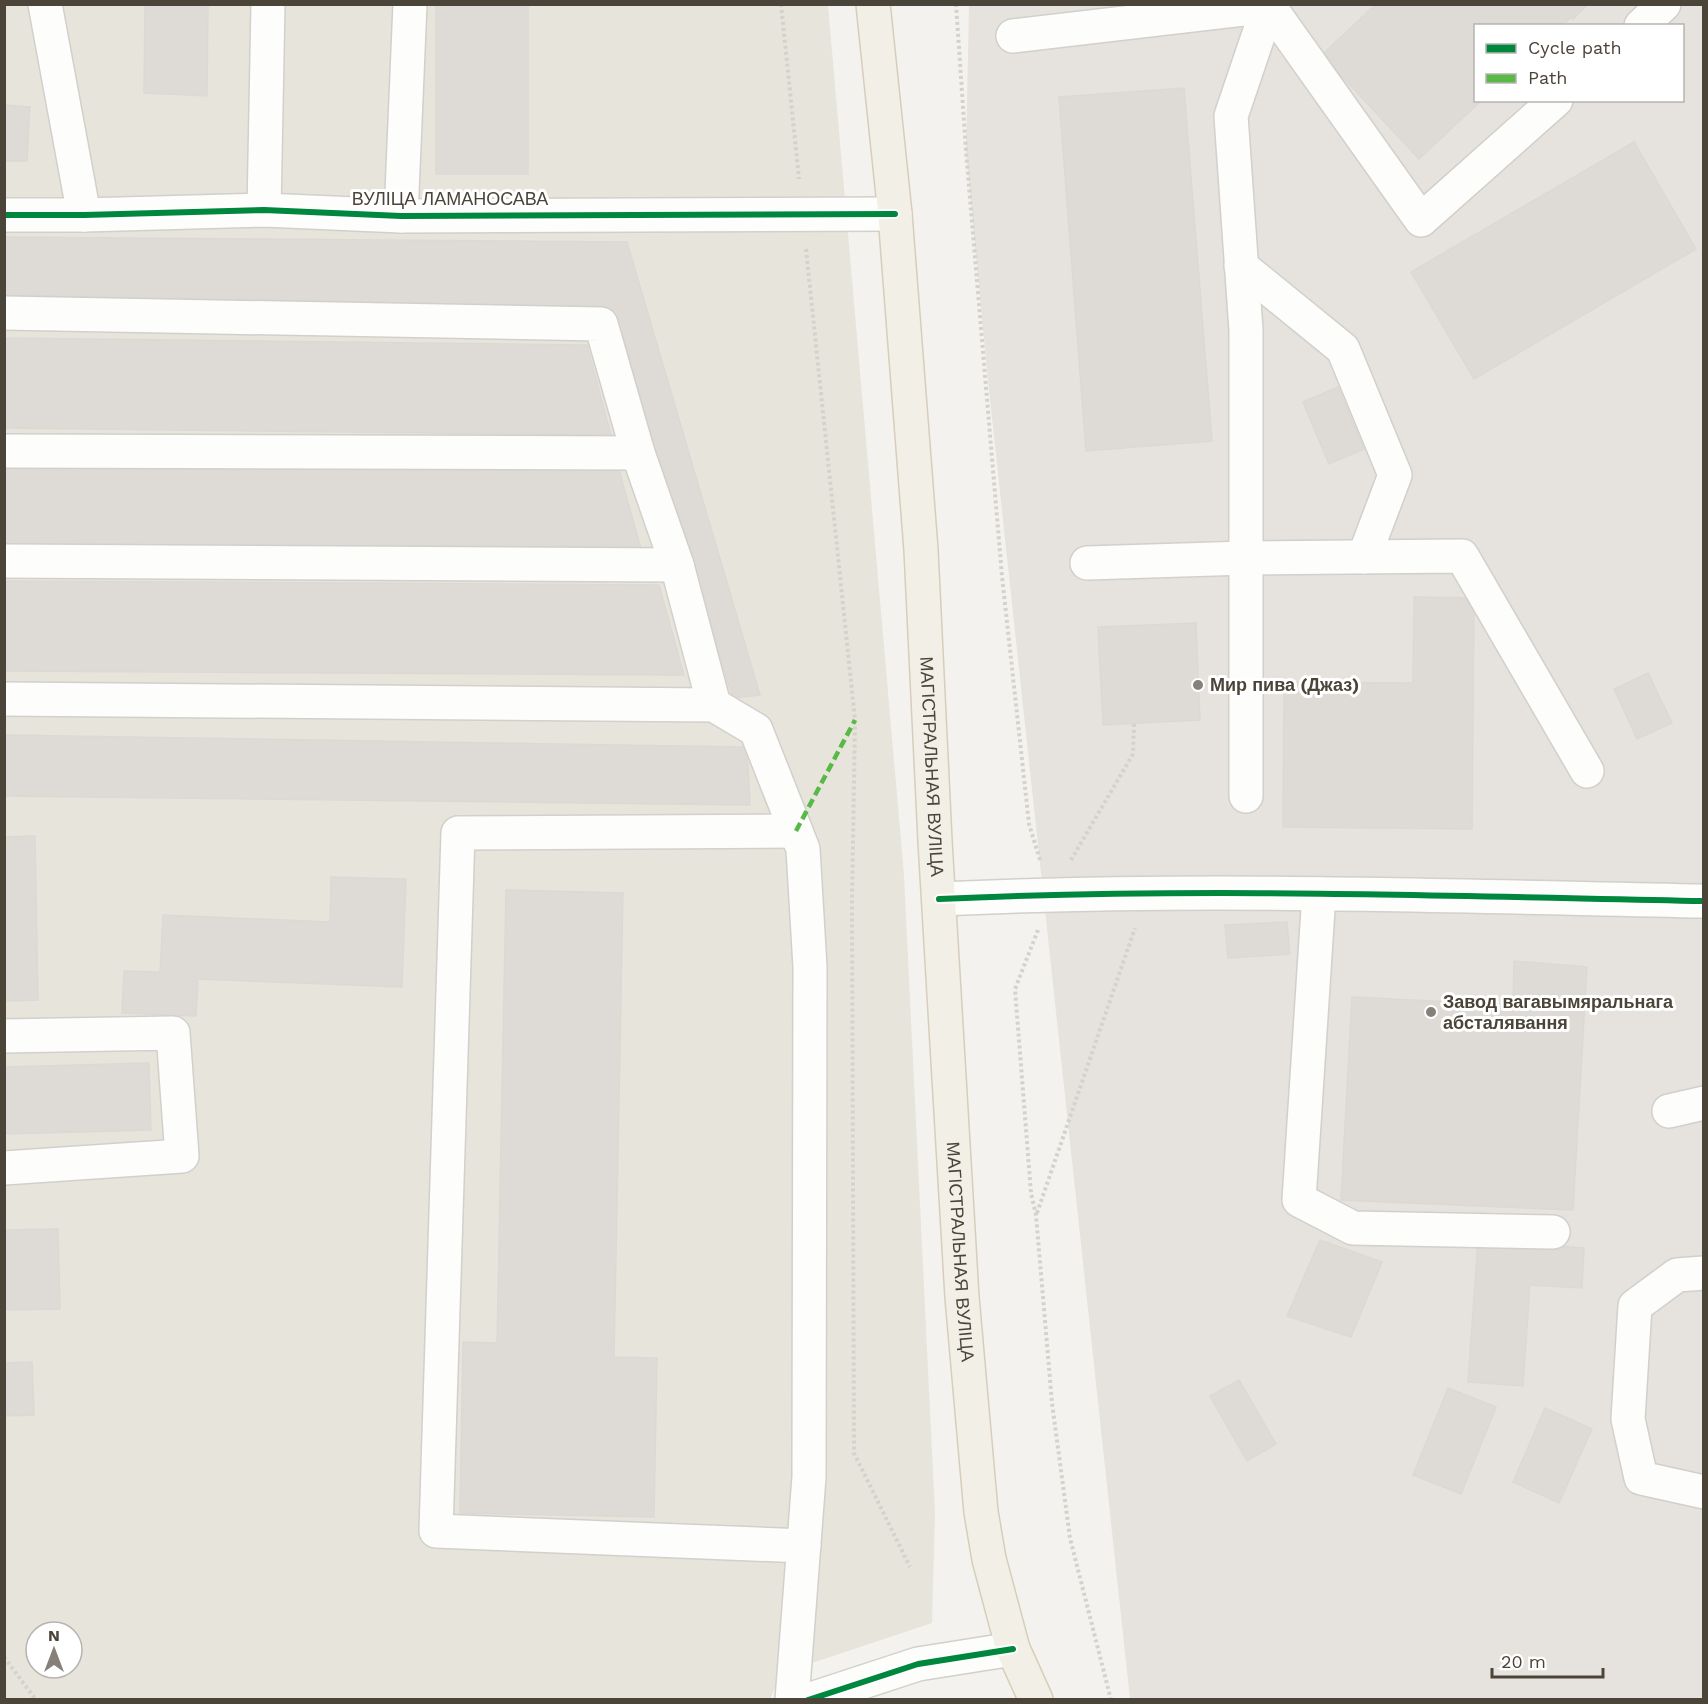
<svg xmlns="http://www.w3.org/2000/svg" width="1708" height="1704" font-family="'Work Sans',sans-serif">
	<rect width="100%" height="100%" fill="#f4f2ee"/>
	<path fill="#e7e4dc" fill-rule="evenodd" d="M5 5H828L904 875 935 1513 932 1623 782 1673 770 1699 5 1700ZM36 1632H72V1668H36Z"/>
	<path fill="#e6e2de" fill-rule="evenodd" d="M969 5H1703V1699H1130L989 390 966 151ZM1476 26H1682V100H1476Z"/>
	<g fill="#dedbd6" stroke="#dcd9d4" stroke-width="1.5">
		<path d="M145 4H208L207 96 144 93Z"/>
		<rect x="436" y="4" width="92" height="170"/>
		<path d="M1376 4H1588L1573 19 1571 17 1562 26H1476V100H1482L1419 159 1322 55Z"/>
		<path d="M1184 88 1212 441 1086 451 1059 97Z"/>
		<path d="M4 105 30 107 27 161H4Z"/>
		<path d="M1634 142 1696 249 1474 379 1411 272Z"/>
		<path d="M4 237 627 242 760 695 733 698 608 308 4 295Z"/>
		<path d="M4 338 587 345 611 435 4 428Z"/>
		<path d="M1338 387 1364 449 1329 464 1303 402Z"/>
		<path d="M4 461 618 466 643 556 4 549Z"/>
		<path d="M4 581 659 585 684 675 4 671Z"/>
		<path d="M1414 597 1474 598 1472 829 1283 827 1284 682 1413 683Z"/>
		<path d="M1196 623 1200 720 1103 725 1098 627Z"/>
		<path d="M1648 673 1672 723 1637 739 1614 689Z"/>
		<path d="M4 735 747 747 750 805 4 796Z"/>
		<path d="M35 836 38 1000 4 1001V837Z"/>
		<path d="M331 877 406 879 402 987 198 979 196 1016 122 1013 124 971 160 972 163 915 330 922Z"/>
		<path d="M506 890 623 893 614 1357 657 1358 654 1517 460 1513 463 1342 497 1343Z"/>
		<path d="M1287 922 1290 954 1228 958 1225 925Z"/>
		<path d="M1514 961 1587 967 1573 1210 1341 1200 1352 997 1513 1005Z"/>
		<path d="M149 1063 151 1130 4 1134V1067Z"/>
		<path d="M58 1229 60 1309 4 1310V1230Z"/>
		<path d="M1320 1240 1382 1262 1351 1337 1287 1316Z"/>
		<path d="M1478 1240 1584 1248 1582 1288 1530 1285 1523 1386 1468 1382Z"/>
		<path d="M32 1362 34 1415 4 1416V1363Z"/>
		<path d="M1239 1380 1276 1444 1247 1461 1210 1396Z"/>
		<path d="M1448 1388 1496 1407 1461 1494 1413 1475Z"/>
		<path d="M1545 1408 1592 1429 1559 1503 1513 1482Z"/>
	</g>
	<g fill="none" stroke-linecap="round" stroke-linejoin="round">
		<g stroke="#d2d0cb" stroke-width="36">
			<g id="minor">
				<path d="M45 4 84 215"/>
				<path d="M1641 26 1664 4"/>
				<path d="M1013 36 1269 6 1421 220 1556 100"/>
				<path d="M264 210 268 4"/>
				<path d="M4 215H84L264 210 401 216 895 214"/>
				<path d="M401 216 410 4"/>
				<path d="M1241 266 1343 349 1395 475 1364 557"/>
				<path d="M4 313 601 324 638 453 677 565 714 705"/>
				<path d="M4 451 638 453"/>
				<path d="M4 561 677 565"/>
				<path d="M1087 563 1246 558 1462 556 1587 771"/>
				<path d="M4 699 714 705 756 730 803 849 810 967 809 1477 792 1700"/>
				<path d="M1246 796V330L1231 116 1269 4"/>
				<path d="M796 831 458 833 436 1531 804 1546"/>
				<path d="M1319 894 1299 1200 1353 1228 1553 1232"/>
				<path d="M939 899C1194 887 1449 896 1704 901"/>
				<path d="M4 1036 173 1033 182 1156 4 1168"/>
				<path d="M1669 1111 1704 1103"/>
				<path d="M1704 1273 1677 1275 1635 1306 1628 1419 1641 1478 1704 1492"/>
				<path d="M808 1700 918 1664 1013 1649"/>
			</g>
		</g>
		<g stroke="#d6cebb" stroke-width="36">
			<g id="major">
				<path id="s1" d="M873 4 895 214 921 550 935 841 962 1297 981 1512 989 1559 1013 1649 1036 1700"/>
			</g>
		</g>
		<g stroke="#d3d2cc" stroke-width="4" stroke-dasharray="3 3" stroke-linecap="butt">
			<path d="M781 4 799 179"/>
			<path d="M956 4 966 151 1002 576 1029 824 1040 860"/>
			<path d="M806 249 855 720 852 902 854 1453 910 1567"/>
			<path d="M1071 860 1133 754 1134 723"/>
			<path d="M1038 930 1015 989 1031 1193 1036 1215 1052 1403 1070 1538 1111 1700"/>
			<path d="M1037 1213 1135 928"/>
			<path d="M4 1657 36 1700"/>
		</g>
		<use href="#minor" stroke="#fdfdfc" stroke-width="33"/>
		<use href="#major" stroke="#f2efe6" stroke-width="33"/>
		<path stroke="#58b947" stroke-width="4.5" stroke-dasharray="9 4.5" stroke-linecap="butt" d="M796 831 855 720"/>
		<g stroke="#fff" stroke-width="10">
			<g id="cycleway">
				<path d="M4 215H84L264 210 401 216 895 214"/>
				<path d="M939 899C1194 887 1449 896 1704 901"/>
				<path d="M808 1700 918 1664 1013 1649"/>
			</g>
		</g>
		<use href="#cycleway" stroke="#00873e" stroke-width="6"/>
	</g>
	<g fill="#868178" stroke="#fff" stroke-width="2">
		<circle cx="1198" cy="685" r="6"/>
		<circle cx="1431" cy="1012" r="6"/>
	</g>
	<g text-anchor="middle" stroke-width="6" stroke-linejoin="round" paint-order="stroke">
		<g font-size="18" fill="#4b4439" stroke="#fff">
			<text x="450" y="205">ВУЛІЦА ЛАМАНОСАВА</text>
			<text dy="6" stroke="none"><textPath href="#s1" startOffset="765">МАГІСТРАЛЬНАЯ ВУЛІЦА</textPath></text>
			<text dy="6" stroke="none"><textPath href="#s1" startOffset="1251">МАГІСТРАЛЬНАЯ ВУЛІЦА</textPath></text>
		</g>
		<g font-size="18" font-weight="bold" fill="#4b4439" stroke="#fff" text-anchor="start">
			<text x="1210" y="691">Мир пива (Джаз)</text>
			<text x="1443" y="1008">Завод вагавымяральнага<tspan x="1443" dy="21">абсталявання</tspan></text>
		</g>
	</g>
	<rect width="1708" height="1704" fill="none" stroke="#4b4439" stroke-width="12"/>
	<rect x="1474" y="24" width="210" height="78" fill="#ffffff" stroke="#b7b4b0" stroke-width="1.5"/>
	<rect x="1486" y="44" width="30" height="9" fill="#00873e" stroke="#b7b4b0" stroke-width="1.5"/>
	<text x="1528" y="54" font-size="18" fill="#4b4439">Cycle path</text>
	<rect x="1486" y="74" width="30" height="9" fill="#58b947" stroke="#b7b4b0" stroke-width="1.5"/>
	<text x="1528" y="84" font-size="18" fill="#4b4439">Path</text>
	<g transform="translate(54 1650)"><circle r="28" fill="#ffffff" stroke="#b7b4b0" stroke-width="1.5"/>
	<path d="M0-4.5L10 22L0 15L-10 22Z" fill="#868178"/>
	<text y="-9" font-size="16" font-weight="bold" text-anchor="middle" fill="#4b4439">N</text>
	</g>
	<path d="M1492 1668v9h111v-9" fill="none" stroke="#4b4439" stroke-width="3"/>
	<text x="1501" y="1668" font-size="18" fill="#4b4439" stroke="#ffffff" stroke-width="4.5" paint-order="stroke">20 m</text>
</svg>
